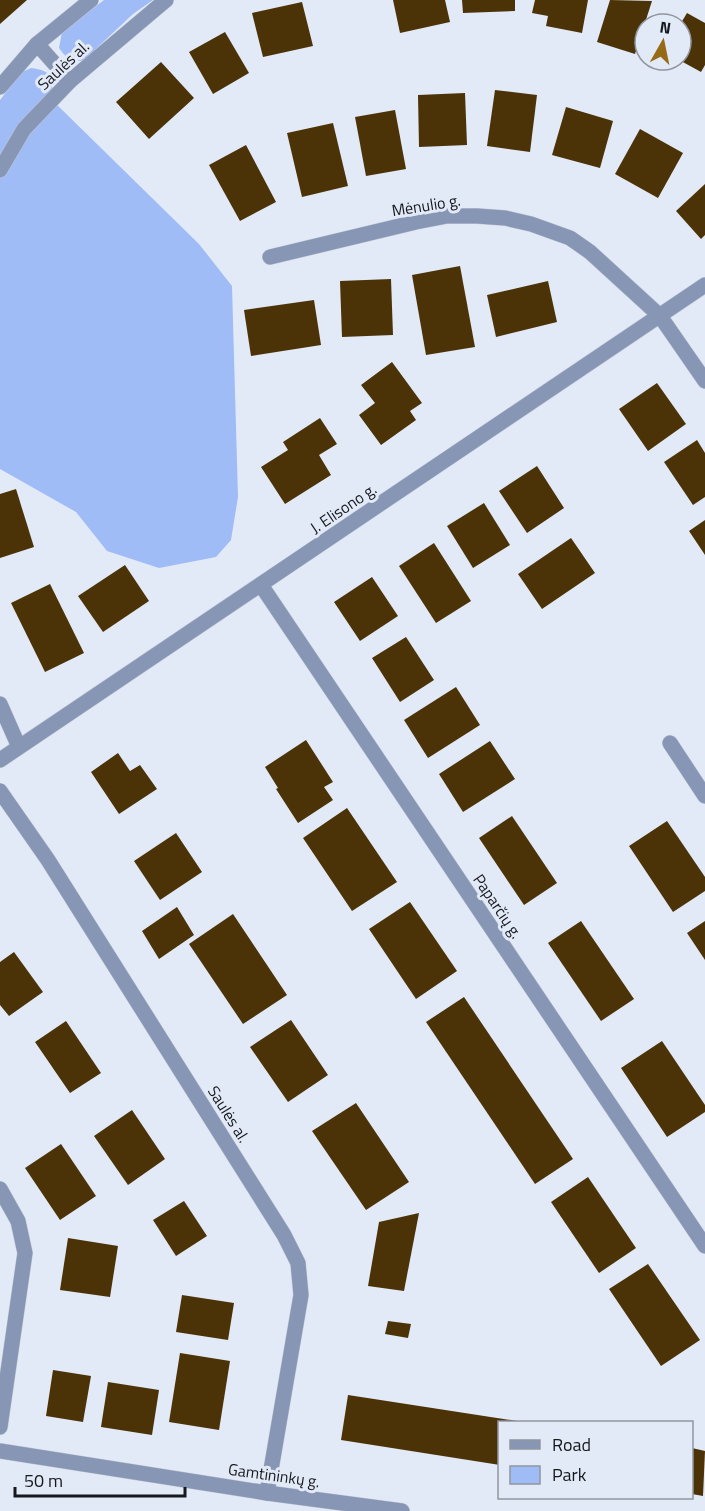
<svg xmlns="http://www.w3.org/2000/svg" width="705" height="1511" font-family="'Titillium Web',sans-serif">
	<rect width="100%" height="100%" fill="#e3eaf7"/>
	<g fill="#a0bcf7">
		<path d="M104 0H153L133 14 84 60C72 63 66 58 59 48L62 32Z"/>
		<path d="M31 68C52 70 56 80 49 98L0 160V100L22 72Z"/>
		<path d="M52 100 199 244 232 286 238 497 231 540 216 557 159 568 107 551 76 512 0 469V170Z"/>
	</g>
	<g fill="#4b3307">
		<path d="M0 0H27L0 24Z"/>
		<path d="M393 0H445L450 22 400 33Z"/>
		<path d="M462 0H515V11L463 13Z"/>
		<path d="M535 0H588L582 33 546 26 548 16 532 13Z"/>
		<path d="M610 0 652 1 635 54 597 42Z"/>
		<path d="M302 2 313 46 263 57 252 13Z"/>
		<path d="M687 13 705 23V65L701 72 681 61V23Z"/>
		<path d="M225 32 249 73 213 94 189 52Z"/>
		<path d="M161 62 194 98 149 139 116 102Z"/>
		<path d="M495 90 537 95 530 152 487 146Z"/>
		<path d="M465 93 467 145 419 147 418 95Z"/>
		<path d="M566 107 613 121 600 168 552 155Z"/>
		<path d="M395 110 406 169 366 176 355 117Z"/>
		<path d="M333 123 348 186 302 197 287 133Z"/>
		<path d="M640 129 683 153 658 198 615 174Z"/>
		<path d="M246 145 276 202 240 221 209 165Z"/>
		<path d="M705 184V235L701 239 676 211Z"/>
		<path d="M460 266 475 347 426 355 412 275Z"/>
		<path d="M391 279 393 335 342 337 340 281Z"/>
		<path d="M548 281 557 322 496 337 487 295Z"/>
		<path d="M314 300 321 345 251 356 244 310Z"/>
		<path d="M392 362 422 403 410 411 416 420 381 445 359 415 375 403 361 385Z"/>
		<path d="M657 383 686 424 648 451 619 409Z"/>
		<path d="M320 418 337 444 319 455 331 475 285 504 261 467 288 450 283 442Z"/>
		<path d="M697 440 705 453V497L693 505 664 462Z"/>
		<path d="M537 466 564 508 527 533 499 491Z"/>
		<path d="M16 489 34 547 0 558V494Z"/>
		<path d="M484 503 510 545 473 568 447 526Z"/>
		<path d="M705 520V555L689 531Z"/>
		<path d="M571 538 595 573 542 609 518 574Z"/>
		<path d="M434 543 471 601 436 623 399 566Z"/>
		<path d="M125 565 149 601 103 632 78 596Z"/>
		<path d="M372 577 398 616 360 641 334 602Z"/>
		<path d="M50 584 84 653 45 672 11 603Z"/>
		<path d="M406 637 434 680 400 702 372 658Z"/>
		<path d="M456 687 480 725 428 758 404 720Z"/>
		<path d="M306 740 333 782 324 787 333 800 298 823 276 789 278 788 265 767Z"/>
		<path d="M490 741 515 779 463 812 439 774Z"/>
		<path d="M118 753 130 771 140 765 157 789 119 814 91 772Z"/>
		<path d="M347 808 397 882 352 911 303 838Z"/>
		<path d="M512 816 557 883 524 905 479 838Z"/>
		<path d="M667 821 705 877V891L673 912 629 846Z"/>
		<path d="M176 833 202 872 160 900 134 861Z"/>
		<path d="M410 902 457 971 416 999 369 929Z"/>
		<path d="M177 907 194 935 159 959 142 931Z"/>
		<path d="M233 914 287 995 243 1024 189 944Z"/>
		<path d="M581 921 634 999 601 1021 548 943Z"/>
		<path d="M705 921V960L687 933Z"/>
		<path d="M14 952 43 992 9 1016 0 1005V962Z"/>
		<path d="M464 997 573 1159 535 1184 426 1022Z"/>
		<path d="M291 1020 328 1075 288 1102 250 1047Z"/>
		<path d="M66 1021 101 1073 70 1093 35 1042Z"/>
		<path d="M662 1041 705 1105V1112L667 1137 621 1068Z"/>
		<path d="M356 1103 409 1182 366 1210 312 1131Z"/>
		<path d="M132 1110 165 1159 128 1185 94 1136Z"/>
		<path d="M61 1144 96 1196 60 1220 25 1168Z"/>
		<path d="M588 1177 636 1248 599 1273 551 1202Z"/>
		<path d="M184 1201 207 1236 176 1256 153 1220Z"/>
		<path d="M419 1213 404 1291 368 1286 379 1222Z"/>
		<path d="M68 1238 118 1246 110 1297 60 1290Z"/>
		<path d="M648 1264 700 1340 661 1366 609 1289Z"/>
		<path d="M182 1295 234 1303 228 1340 176 1332Z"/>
		<path d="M388 1321 411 1324 408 1338 385 1334Z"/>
		<path d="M180 1353 230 1361 219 1430 169 1422Z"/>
		<path d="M53 1370 91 1376 83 1422 46 1416Z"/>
		<path d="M108 1382 159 1390 152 1435 101 1427Z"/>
		<path d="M348 1395 517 1421V1422H500V1465L341 1440Z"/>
		<path d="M692 1448 705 1451 703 1496 692 1494Z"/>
	</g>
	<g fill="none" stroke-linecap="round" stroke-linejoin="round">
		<g stroke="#c2c8d4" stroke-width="16">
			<g id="minor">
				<path d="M37 44 70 81"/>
				<path d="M0 87 37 44 91 0"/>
				<path d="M0 170 24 129 70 81 166 0"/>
				<path d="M270 257 416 222 447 216H477L505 218 531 224 570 238 590 252 660 316 705 381"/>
				<path d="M261 585 705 1246"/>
				<path d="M0 704 19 747"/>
				<path d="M670 743 705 796"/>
				<path d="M0 760 705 285"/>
				<path d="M0 791 48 860 284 1235 298 1263 301 1295 267 1493"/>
				<path d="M0 1189 18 1221 25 1253 0 1427"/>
				<path d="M0 1451 267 1493 402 1511"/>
			</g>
		</g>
		<use href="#minor" stroke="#8796b5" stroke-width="15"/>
	</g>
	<g text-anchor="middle" stroke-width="6" stroke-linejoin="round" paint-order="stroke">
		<g font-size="16" fill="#15181c" stroke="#e3eaf7">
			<text transform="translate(63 65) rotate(-43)" y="6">Saulės al.</text>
			<text transform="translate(426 205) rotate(-9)" y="6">Mėnulio g.</text>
			<text transform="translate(343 508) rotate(-34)" y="6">J. Elisono g.</text>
			<text transform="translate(498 906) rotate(56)" y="6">Paparčių g.</text>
			<text transform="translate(229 1114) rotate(58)" y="6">Saulės al.</text>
			<text transform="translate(274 1475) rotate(8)" y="6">Gamtininkų g.</text>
		</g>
	</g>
	<rect x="498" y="1421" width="195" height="78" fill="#e3eaf7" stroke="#91969f" stroke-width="1.5"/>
	<rect x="510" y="1440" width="30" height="9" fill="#8796b5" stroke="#91969f" stroke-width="1.5"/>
	<text x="552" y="1451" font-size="18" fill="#15181c">Road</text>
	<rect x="510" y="1466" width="30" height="18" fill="#a0bcf7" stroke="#91969f" stroke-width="1.5"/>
	<text x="552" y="1481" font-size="18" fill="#15181c">Park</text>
	<g transform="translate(663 42) rotate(9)"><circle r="28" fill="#e3eaf7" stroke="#91969f" stroke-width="1.5"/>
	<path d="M0-4.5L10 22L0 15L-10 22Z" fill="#976a18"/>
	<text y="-9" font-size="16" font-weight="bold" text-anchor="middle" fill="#15181c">N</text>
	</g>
	<path d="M15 1487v9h170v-9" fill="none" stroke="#15181c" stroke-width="3"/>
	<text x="24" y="1487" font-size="18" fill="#15181c" stroke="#e3eaf7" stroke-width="4.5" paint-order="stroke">50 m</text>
</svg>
